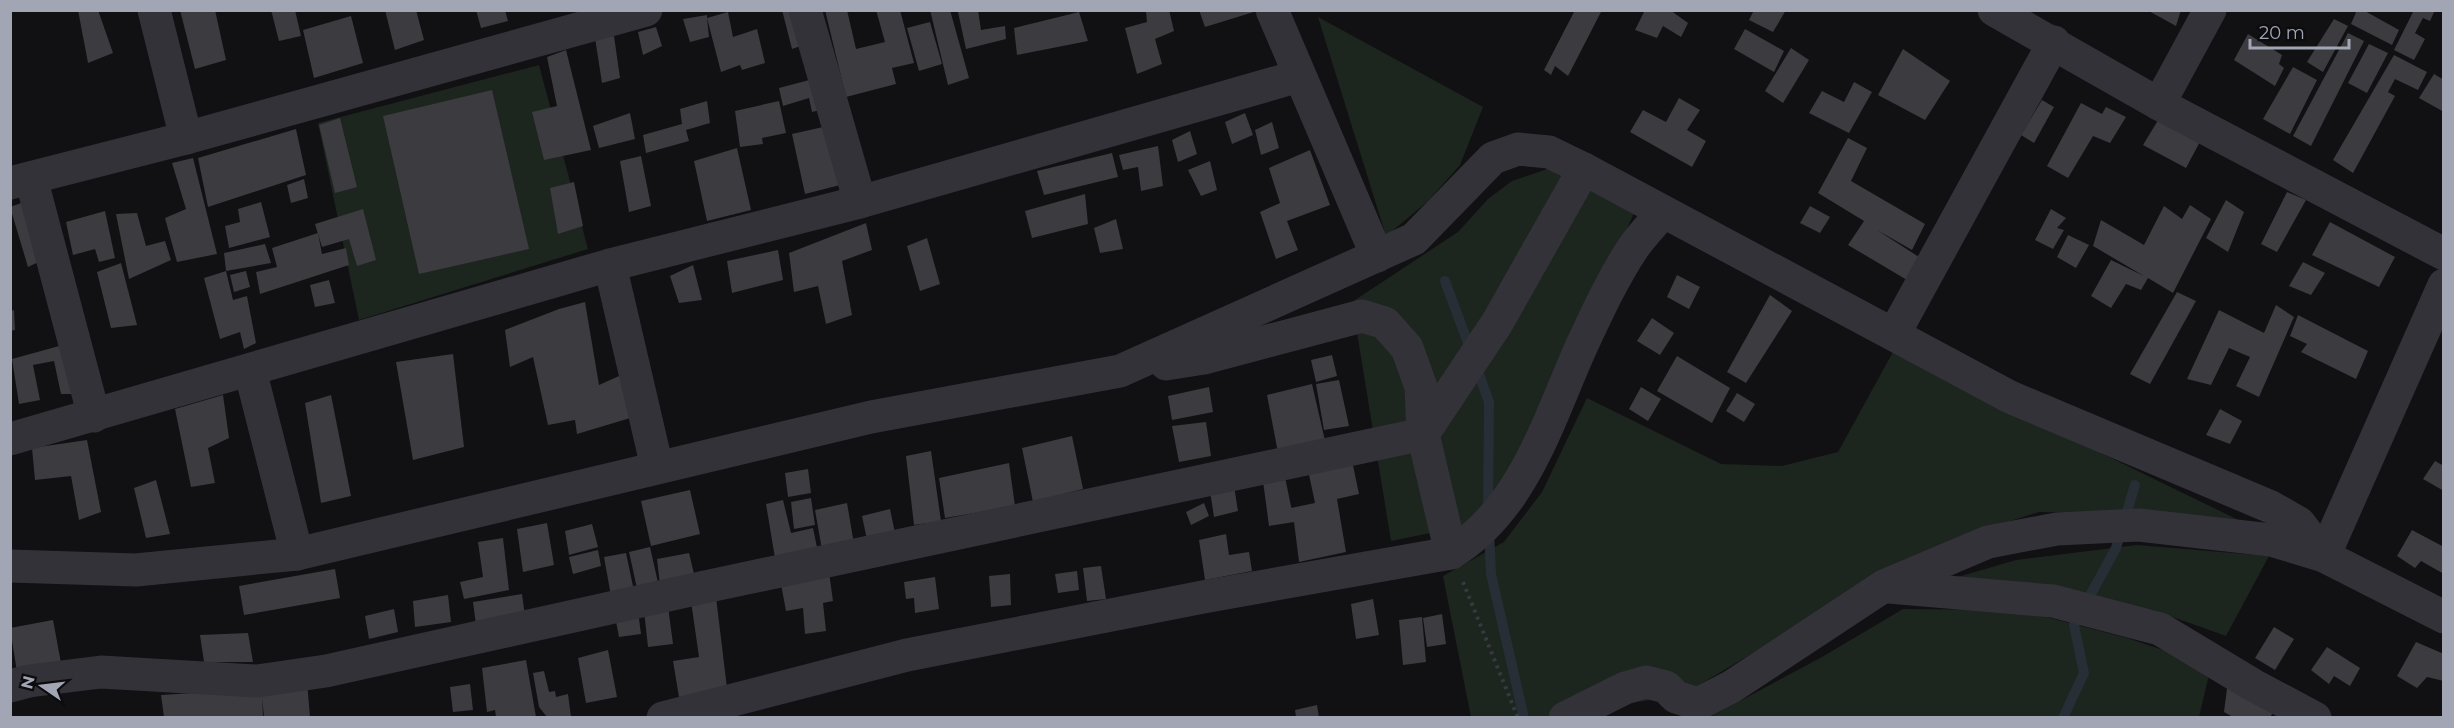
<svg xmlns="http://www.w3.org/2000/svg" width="2454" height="728" font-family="Montserrat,sans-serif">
	<rect width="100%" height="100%" fill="#111113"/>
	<g fill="#1d251f">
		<path d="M1318 17 1483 107 1460 165 1427 202 1386 236Z"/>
		<path d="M539 65 588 249 359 320 318 123Z"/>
		<path d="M1547 169 1634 213 1534 443 1470 525 1391 541 1352 302 1458 232 1488 199 1512 181Z"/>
		<path d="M1893 352 2259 530 2109 513 2039 512 1960 537 1841 601 1682 695 1541 717H1471L1443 576 1504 542 1542 492 1587 398 1721 464 1782 466 1838 452Z"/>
		<path d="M2137 545 2269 556 2226 636 2153 610 1951 579 2016 560Z"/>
		<path d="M1903 609 2019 610 2127 638 2211 666 2199 717 1708 718 1822 657Z"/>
	</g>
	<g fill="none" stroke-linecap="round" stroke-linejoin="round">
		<g stroke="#272e36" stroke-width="10">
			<path d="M1445 281 1471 351"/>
			<path d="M1476 366 1489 402 1488 513"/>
			<path d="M1489 531 1491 574 1524 718"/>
			<path d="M2063 718 2084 673 2074 625 2116 548 2135 485"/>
		</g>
	</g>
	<g fill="#3b3b40">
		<path d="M78 10H98L113 53 88 63Z"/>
		<path d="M180 10H215L226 60 195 69Z"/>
		<path d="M271 10H295L301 36 279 41Z"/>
		<path d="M385 10H416L424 40 395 50Z"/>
		<path d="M476 10H505L508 21 481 28Z"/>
		<path d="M782 10H799L809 43 792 49Z"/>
		<path d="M825 10H847L856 49 885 42 876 10H900L914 63 892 68 896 84 846 97Z"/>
		<path d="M930 10H950L969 78 948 85Z"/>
		<path d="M978 10 981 30 1005 26 1006 39 966 49 958 12Z"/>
		<path d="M1169 10 1174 31 1155 39 1162 64 1137 74 1125 28 1147 22 1146 12Z"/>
		<path d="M1199 10H1257V11L1205 27Z"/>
		<path d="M1575 10H1602L1568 76 1555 66 1551 75 1544 70Z"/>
		<path d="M1645 10H1670L1688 23 1681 37 1663 26 1657 38 1635 30Z"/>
		<path d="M1754 10H1786L1773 32 1749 20Z"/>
		<path d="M2147 10H2181L2176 26Z"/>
		<path d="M2357 10H2363L2399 30 2392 45 2351 24Z"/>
		<path d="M2414 10H2435L2430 21 2423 18 2415 33 2425 39 2414 60 2394 50Z"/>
		<path d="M728 12 733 37 757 29 765 63 742 70 740 65 721 72 707 18 709 37 690 42 683 19 707 15V18Z"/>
		<path d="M1079 12 1088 41 1017 55 1014 28Z"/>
		<path d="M351 16 363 63 314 78 303 30Z"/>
		<path d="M2334 19 2348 26 2323 72 2307 62Z"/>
		<path d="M930 22 942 64 919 71 907 28Z"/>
		<path d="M656 27 662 46 643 55 638 32Z"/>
		<path d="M1745 29 1784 51 1774 72 1734 49Z"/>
		<path d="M2348 33 2364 41 2311 146 2293 136Z"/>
		<path d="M2248 34 2282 55 2279 64 2284 68 2275 86 2234 60Z"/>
		<path d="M614 36 620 78 602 83 595 38Z"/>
		<path d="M2369 44 2388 53 2367 93 2348 83Z"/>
		<path d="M1791 48 1809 60 1783 103 1765 91Z"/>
		<path d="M1903 49 1950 81 1925 120 1878 95Z"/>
		<path d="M566 50 591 150 544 160 532 112 557 106 547 57Z"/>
		<path d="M2394 55 2427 72 2418 90 2395 79 2388 92 2395 96 2353 173 2333 160Z"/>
		<path d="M2293 67 2317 80 2290 134 2263 119Z"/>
		<path d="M2434 74 2444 80V112L2419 98Z"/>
		<path d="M817 78 825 109 812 112 809 98 783 106 779 88Z"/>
		<path d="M1854 82 1872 92 1849 133 1809 113 1822 91 1844 102Z"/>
		<path d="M492 90 529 249 419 274 383 116Z"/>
		<path d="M1679 98 1700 110 1687 130 1706 141 1692 167 1630 132 1643 110 1666 122Z"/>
		<path d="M2042 100 2054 107 2034 143 2021 135Z"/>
		<path d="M707 101 710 123 686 130 689 141 646 153 643 135 682 124 680 109Z"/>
		<path d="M779 101 786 133 762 138 763 144 740 147 735 111Z"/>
		<path d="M2081 103 2102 114 2106 107 2126 117 2110 143 2093 136 2068 178 2047 166Z"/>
		<path d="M630 113 635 139 599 148 593 126Z"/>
		<path d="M1245 113 1253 135 1232 144 1225 122Z"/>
		<path d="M2160 117 2202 138 2186 168 2143 145Z"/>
		<path d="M340 118 357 187 335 193 319 125Z"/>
		<path d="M1272 122 1279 148 1261 155 1255 130Z"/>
		<path d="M832 125 844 184 805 194 792 134Z"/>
		<path d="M296 129 306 175 208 207 198 158Z"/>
		<path d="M1190 131 1197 154 1178 162 1172 140Z"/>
		<path d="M1848 138 1867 148 1851 181 1925 224 1912 250 1877 230 1919 257 1907 280 1848 245 1864 221 1818 193Z"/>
		<path d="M1158 146 1163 186 1141 191 1138 167 1123 170 1119 155Z"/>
		<path d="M737 148 751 210 707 221 694 161Z"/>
		<path d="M1310 150 1330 205 1287 221 1298 250 1276 259 1260 212 1280 203 1269 168Z"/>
		<path d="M1112 153 1118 177 1044 195 1037 171Z"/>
		<path d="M641 156 651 206 629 212 620 161Z"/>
		<path d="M193 158 217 254 177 262 165 218 186 209 172 163Z"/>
		<path d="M1210 161 1217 190 1201 196 1188 170Z"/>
		<path d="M304 179 308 198 291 203 287 185Z"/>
		<path d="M574 182 583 226 558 234 550 188Z"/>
		<path d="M2287 192 2306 200 2277 252 2261 244Z"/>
		<path d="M1085 194 1088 224 1032 238 1025 211Z"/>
		<path d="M30 200 49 257 28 267 10 207Z"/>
		<path d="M2226 200 2244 212 2228 252 2206 238Z"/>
		<path d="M261 202 270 237 229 248 225 226 240 222 238 209Z"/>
		<path d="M2190 205 2211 219 2173 293 2148 278 2141 290 2126 284 2111 308 2091 296 2111 260 2144 276 2093 246 2101 220 2144 245 2164 206 2182 219Z"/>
		<path d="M1810 206 1830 217 1820 233 1800 223Z"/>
		<path d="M363 209 376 260 357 266 349 239 322 247 315 224Z"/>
		<path d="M2051 209 2066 218 2057 228 2064 230 2053 249 2035 240Z"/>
		<path d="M105 211 115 258 99 262 95 249 73 255 66 222Z"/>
		<path d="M137 213 146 246 165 241 171 260 129 279 116 214Z"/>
		<path d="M1116 219 1123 249 1100 253 1094 228Z"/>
		<path d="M2330 222 2395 257 2379 287 2312 255Z"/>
		<path d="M866 223 872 250 842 261 852 315 826 324 818 286 794 292 789 253Z"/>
		<path d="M318 233 322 254 346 248 349 265 260 294 256 272 277 267 272 248Z"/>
		<path d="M2068 235 2089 245 2076 268 2057 257Z"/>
		<path d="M927 238 940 284 920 291 907 246Z"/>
		<path d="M265 244 271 263 226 271 233 300 247 296 256 343 244 349 240 332 220 339 204 278 226 271 224 253Z"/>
		<path d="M778 250 783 280 732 293 727 261Z"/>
		<path d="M2303 262 2325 273 2311 295 2289 286Z"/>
		<path d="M121 263 137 325 111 328 97 272Z"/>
		<path d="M693 265 702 300 679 303 670 276Z"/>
		<path d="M246 271 250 287 234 292 230 275Z"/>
		<path d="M1677 275 1700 287 1689 309 1667 297Z"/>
		<path d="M329 280 335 303 315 307 310 285Z"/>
		<path d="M2177 292 2196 301 2150 384 2130 374Z"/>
		<path d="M1770 295 1792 311 1746 383 1727 372Z"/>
		<path d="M585 302 599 385 628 372 637 416 577 434 575 420 548 425 533 357 510 367 505 330 559 309Z"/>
		<path d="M2276 305 2294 317 2259 397 2236 386 2250 357 2229 348 2211 385 2187 379 2219 310 2264 333Z"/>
		<path d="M14 310 15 330 10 331V311Z"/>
		<path d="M2298 315 2368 351 2356 379 2301 352 2307 344 2290 336Z"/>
		<path d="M1652 318 1674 333 1660 355 1637 341Z"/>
		<path d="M70 343 80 394H61L54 361 33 365 40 400 19 404 12 359Z"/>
		<path d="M453 354 464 447 413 460 396 362Z"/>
		<path d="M1332 355 1337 376 1316 382 1311 360Z"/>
		<path d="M1677 356 1730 388 1712 423 1657 391Z"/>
		<path d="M1339 380 1349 426 1324 430 1316 384Z"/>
		<path d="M1312 384 1326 445 1279 458 1267 395Z"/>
		<path d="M1209 387 1213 412 1172 420 1168 396Z"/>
		<path d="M1641 387 1661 399 1648 421 1629 409Z"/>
		<path d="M1737 393 1755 404 1744 422 1726 411Z"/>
		<path d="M223 395 229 438 208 448 215 483 191 487 175 409Z"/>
		<path d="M331 395 351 496 321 503 305 403Z"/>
		<path d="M2220 409 2242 421 2230 444 2206 435Z"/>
		<path d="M1206 422 1211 456 1179 462 1172 426Z"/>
		<path d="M1072 436 1083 489 1033 502 1022 448Z"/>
		<path d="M87 440 101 512 79 520 71 476 35 480 32 448Z"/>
		<path d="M931 451 941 521 914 525 906 456Z"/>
		<path d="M1351 456 1359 494 1337 499 1346 552 1299 562 1294 522 1269 526 1263 481 1285 477 1293 516 1291 508 1315 503 1308 470Z"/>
		<path d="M2435 461 2444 466V491L2423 479Z"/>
		<path d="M1009 463 1015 506 945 518 939 478Z"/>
		<path d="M808 469 811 493 788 497 785 473Z"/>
		<path d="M156 480 170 534 146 538 134 488Z"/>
		<path d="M1234 486 1238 511 1214 517 1210 491Z"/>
		<path d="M690 490 700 534 651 546 641 501Z"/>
		<path d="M811 498 815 525 794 529 791 502Z"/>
		<path d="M783 500 791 533 813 528 818 552 775 558 766 504Z"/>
		<path d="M847 503 854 544 822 550 815 510Z"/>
		<path d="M1204 503 1209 516 1191 525 1186 512Z"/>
		<path d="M890 509 895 533 867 540 862 516Z"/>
		<path d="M547 523 554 565 523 572 517 529Z"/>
		<path d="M592 524 598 547 569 555 565 531Z"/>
		<path d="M2412 530 2444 547V574L2421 561 2415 568 2397 556Z"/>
		<path d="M1226 534 1229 555 1249 552 1252 571 1205 580 1199 540Z"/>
		<path d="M503 538 509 590 464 599 460 582 483 577 478 542Z"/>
		<path d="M650 547 659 587 638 593 629 552Z"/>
		<path d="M598 550 601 566 573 574 569 557Z"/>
		<path d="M626 553 634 591 611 596 604 557Z"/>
		<path d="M689 553 695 578 660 585 657 559Z"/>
		<path d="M1101 566 1106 599 1087 601 1083 568Z"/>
		<path d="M335 569 340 598 244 615 239 586Z"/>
		<path d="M1077 571 1079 590 1058 593 1055 574Z"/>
		<path d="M829 572 833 601 823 603 826 631 805 634 803 608 786 611 781 584Z"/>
		<path d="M1010 574 1011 605 991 607 989 576Z"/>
		<path d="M935 577 939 609 915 613 914 598 906 599 904 582Z"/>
		<path d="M522 594 525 616 476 625 473 602Z"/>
		<path d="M448 595 451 622 415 627 413 601Z"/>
		<path d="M716 597 727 688 679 697 673 661 699 657 691 601Z"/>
		<path d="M1373 599 1379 635 1356 639 1351 604Z"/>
		<path d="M668 606 673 644 648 647 644 611Z"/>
		<path d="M394 609 398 632 369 639 365 616Z"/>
		<path d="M638 611 641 634 619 637 615 616Z"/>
		<path d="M1442 614 1446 644 1427 647 1423 618Z"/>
		<path d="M1422 617 1426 662 1403 665 1399 620Z"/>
		<path d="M53 620 61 663 17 672 10 628Z"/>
		<path d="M2274 627 2294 639 2275 670 2255 658Z"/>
		<path d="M248 633 253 662H204L200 635Z"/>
		<path d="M2416 642 2444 654V681L2427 677 2417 688 2397 676Z"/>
		<path d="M2327 647 2360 668 2350 686 2334 676 2329 684 2311 670Z"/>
		<path d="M608 650 617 697 586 703 578 658Z"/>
		<path d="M526 660 536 717H496L495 710 487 712 482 668Z"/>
		<path d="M544 671 549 692 555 691 556 697 568 694 571 717H547L539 707 533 673Z"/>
		<path d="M307 681 310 717H264L262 697 263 716 258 717H164L161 695 262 689Z"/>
		<path d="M2228 681 2276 709 2270 717H2233L2224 712Z"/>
		<path d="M470 684 473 710 453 712 450 687Z"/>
		<path d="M1317 705 1319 717H1296L1295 710Z"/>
	</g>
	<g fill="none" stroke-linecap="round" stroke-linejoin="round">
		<path stroke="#38393f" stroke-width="4" stroke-dasharray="3 4.5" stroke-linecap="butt" d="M1463 582 1518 718"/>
		<g stroke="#323238" stroke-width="33">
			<path d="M154 10 186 138"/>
			<path d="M805 10 860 202"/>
			<path d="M1272 10 1377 256"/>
			<path d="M1994 10 2159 104 2444 254"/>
			<path d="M2159 104 2210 10"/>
			<path d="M31 178 94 416"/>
			<path d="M10 183 186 138 646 10"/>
			<path d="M610 265 657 467"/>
			<path d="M1894 334 2054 42"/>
			<path d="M1166 364 1204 358 1362 316 1385 323 1407 348 1421 387 1423 434 1451 553"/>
			<path d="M250 370 297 554"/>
			<path d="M10 439 610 265 860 202 1299 76"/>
			<path d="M10 566 136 570 297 554 871 417 1120 371 1414 239 1493 158 1518 149 1549 152 1584 169 2010 397 2271 507 2299 523 2324 556 2444 285"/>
			<path d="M1889 587 2053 601 2160 629 2253 685 2315 718"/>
			<path d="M10 686 29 681 101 672 257 681 326 671 700 588 1423 434 1497 323 1584 169"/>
			<path d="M663 718 907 655 1203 597 1451 553C1524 509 1549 418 1582 345 1597 313 1613 278 1633 248 1641 236 1653 224 1662 213"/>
			<path d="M1565 718 1625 688 1646 682 1666 687 1676 697 1698 704 1731 687 1884 586 1988 542 2057 529 2139 525 2271 540 2324 556 2444 617"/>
		</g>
	</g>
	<rect width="2454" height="728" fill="none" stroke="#a2a6b4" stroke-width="24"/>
	<g transform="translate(42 686) rotate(284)" stroke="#0c0c0e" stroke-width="4.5" paint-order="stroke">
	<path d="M0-4.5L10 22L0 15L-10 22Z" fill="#a2a6b4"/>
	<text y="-9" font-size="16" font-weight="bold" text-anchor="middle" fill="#a2a6b4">N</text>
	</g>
	<path d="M2250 39v9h99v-9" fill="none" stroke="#a2a6b4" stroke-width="3"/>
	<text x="2259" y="39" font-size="18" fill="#a2a6b4" stroke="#0c0c0e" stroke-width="4.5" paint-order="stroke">20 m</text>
</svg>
